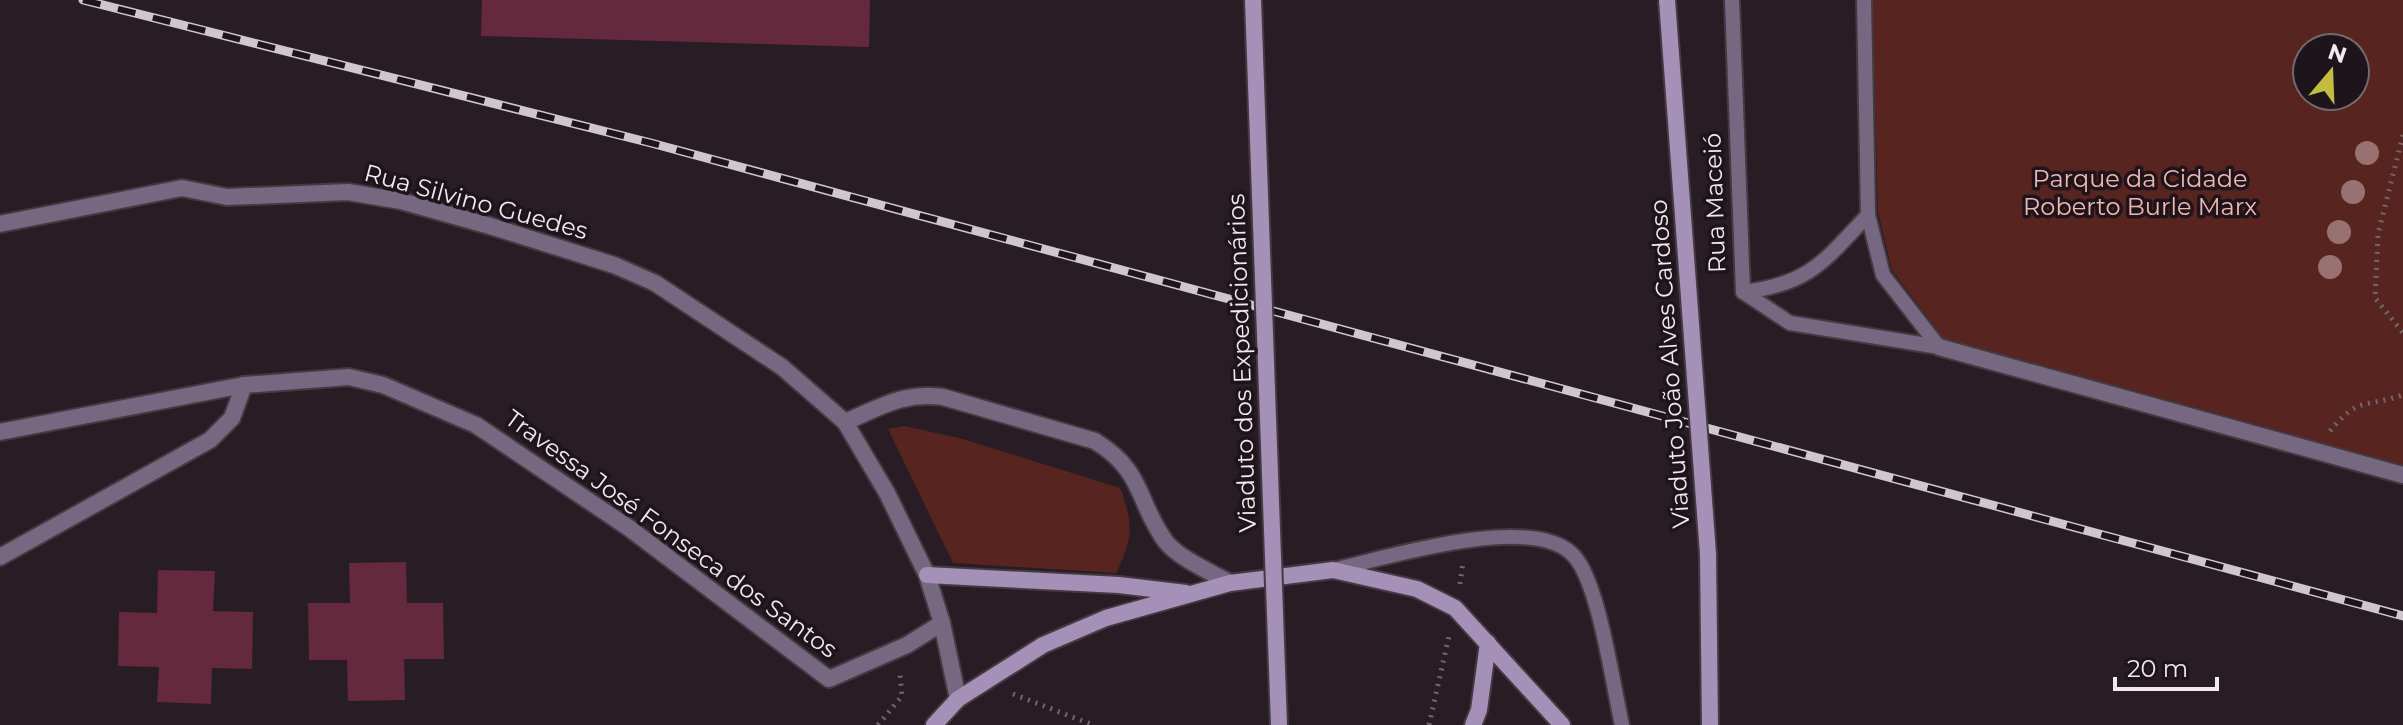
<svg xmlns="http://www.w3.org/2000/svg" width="2403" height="725" font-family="Montserrat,sans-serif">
	<rect width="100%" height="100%" fill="#281d25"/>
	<g fill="#58241f" fill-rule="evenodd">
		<path d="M1872 0H2403V465L1943 338 1892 270 1878 212ZM2355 48V96H2307V48Z"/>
		<path d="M905 426 963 439 1120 488C1134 525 1133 538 1116 573L953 563 888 429Z"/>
	</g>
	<g fill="#64293d">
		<path d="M482 0H870L869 47 481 36Z"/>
		<path d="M406 562 407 603H443L444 659H404L405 700 348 701 347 660H309L308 603H350L349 563Z"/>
		<path d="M158 570 215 571 213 611 253 612 252 669 212 668 211 704 157 702 159 667 118 666 119 612 157 613Z"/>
	</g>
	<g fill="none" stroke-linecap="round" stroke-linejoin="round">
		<g stroke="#443a41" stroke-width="18">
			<g id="service">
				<path d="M1732 0 1743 292 1790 323 1939 347"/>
				<path d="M1864 0 1868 215 1883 275 1939 347"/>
				<path d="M1743 292C1810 284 1824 261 1868 215"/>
				<path d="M1333 570C1385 558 1534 511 1574 556 1599 583 1613 686 1622 725"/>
			</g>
		</g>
		<g stroke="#443a41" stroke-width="20">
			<g id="minor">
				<path d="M0 224 182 188 227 197 348 192 401 201 490 226 614 265 655 283 782 367 845 422 887 493 927 575 942 623 958 699"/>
				<path d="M1939 347 2403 475"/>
				<path d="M845 422C881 407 902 392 943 397L1095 441C1145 472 1136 501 1166 542 1180 559 1211 572 1230 583"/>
				<path d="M0 432 244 385"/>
				<path d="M0 557 210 440 232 418 244 385 349 377 383 385 476 425 629 528 829 679 907 645 942 623"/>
			</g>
		</g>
		<g stroke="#443a41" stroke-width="20">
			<g id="secondary">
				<path d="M927 575 1119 585 1186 593"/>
				<path d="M934 725 958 699 1043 645 1106 618 1230 583 1333 570 1417 589 1455 608 1562 725"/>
				<path d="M1473 725 1479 710 1488 643"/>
			</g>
		</g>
		<g stroke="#71676e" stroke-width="5" stroke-dasharray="2 6" stroke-linecap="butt">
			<path d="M2403 135 2378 234 2375 298 2403 333"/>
			<path d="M2330 431C2360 395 2365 408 2403 395"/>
			<path d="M1460 584 1463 562"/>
			<path d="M1013 694 1093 725"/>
			<path d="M878 725 902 696 900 675"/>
			<path d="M1429 725 1449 636"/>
		</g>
		<use href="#service" stroke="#756880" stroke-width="14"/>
		<use href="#minor" stroke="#756880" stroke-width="16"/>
		<use href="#secondary" stroke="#a591b8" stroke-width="16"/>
		<g stroke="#cec7cc" stroke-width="9">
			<path id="rail" d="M83 0 651 143 2403 616"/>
		</g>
		<use href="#rail" stroke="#1e141c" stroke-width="6" stroke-dasharray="18" stroke-linecap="butt"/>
		<g stroke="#443a41" stroke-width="20" stroke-linecap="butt">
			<g id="secondary-bridge">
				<path d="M1253 0 1279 725"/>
				<path d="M1667 0 1708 554 1710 725"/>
			</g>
		</g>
		<use href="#secondary-bridge" stroke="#a591b8" stroke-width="16"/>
	</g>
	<g fill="#987271">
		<circle cx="2367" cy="153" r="12"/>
		<circle cx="2353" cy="192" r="12"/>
		<circle cx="2339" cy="232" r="12"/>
		<circle cx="2330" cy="267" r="12"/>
	</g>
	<g text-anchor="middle" stroke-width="7" stroke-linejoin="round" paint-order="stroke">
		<g font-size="24" fill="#f3b7af" stroke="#1e141c">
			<text x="2140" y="187">Parque da Cidade<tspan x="2140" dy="28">Roberto Burle Marx</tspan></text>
		</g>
		<g font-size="24" fill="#f0e9ee" stroke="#1e141c">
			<text transform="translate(476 202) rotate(15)" y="8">Rua Silvino Guedes</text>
			<text transform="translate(1715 203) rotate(-92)" y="8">Rua Maceió</text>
			<text transform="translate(1242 363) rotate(-92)" y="8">Viaduto dos Expedicionários</text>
			<text transform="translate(1670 364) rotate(-94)" y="8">Viaduto João Alves Cardoso</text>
			<text transform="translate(671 534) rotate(36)" y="8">Travessa José Fonseca dos Santos</text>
		</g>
	</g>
	<g transform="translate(2331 72) rotate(19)"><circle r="38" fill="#1e141c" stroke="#726970" stroke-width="2"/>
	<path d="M0-6L14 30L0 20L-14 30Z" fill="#c2bd3f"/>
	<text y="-12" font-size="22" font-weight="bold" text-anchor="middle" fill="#f0e9ee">N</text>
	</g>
	<path d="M2115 677v12h102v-12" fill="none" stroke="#f0e9ee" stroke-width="4"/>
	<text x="2127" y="677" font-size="24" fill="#f0e9ee" stroke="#1e141c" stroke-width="6" paint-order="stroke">20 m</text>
</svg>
